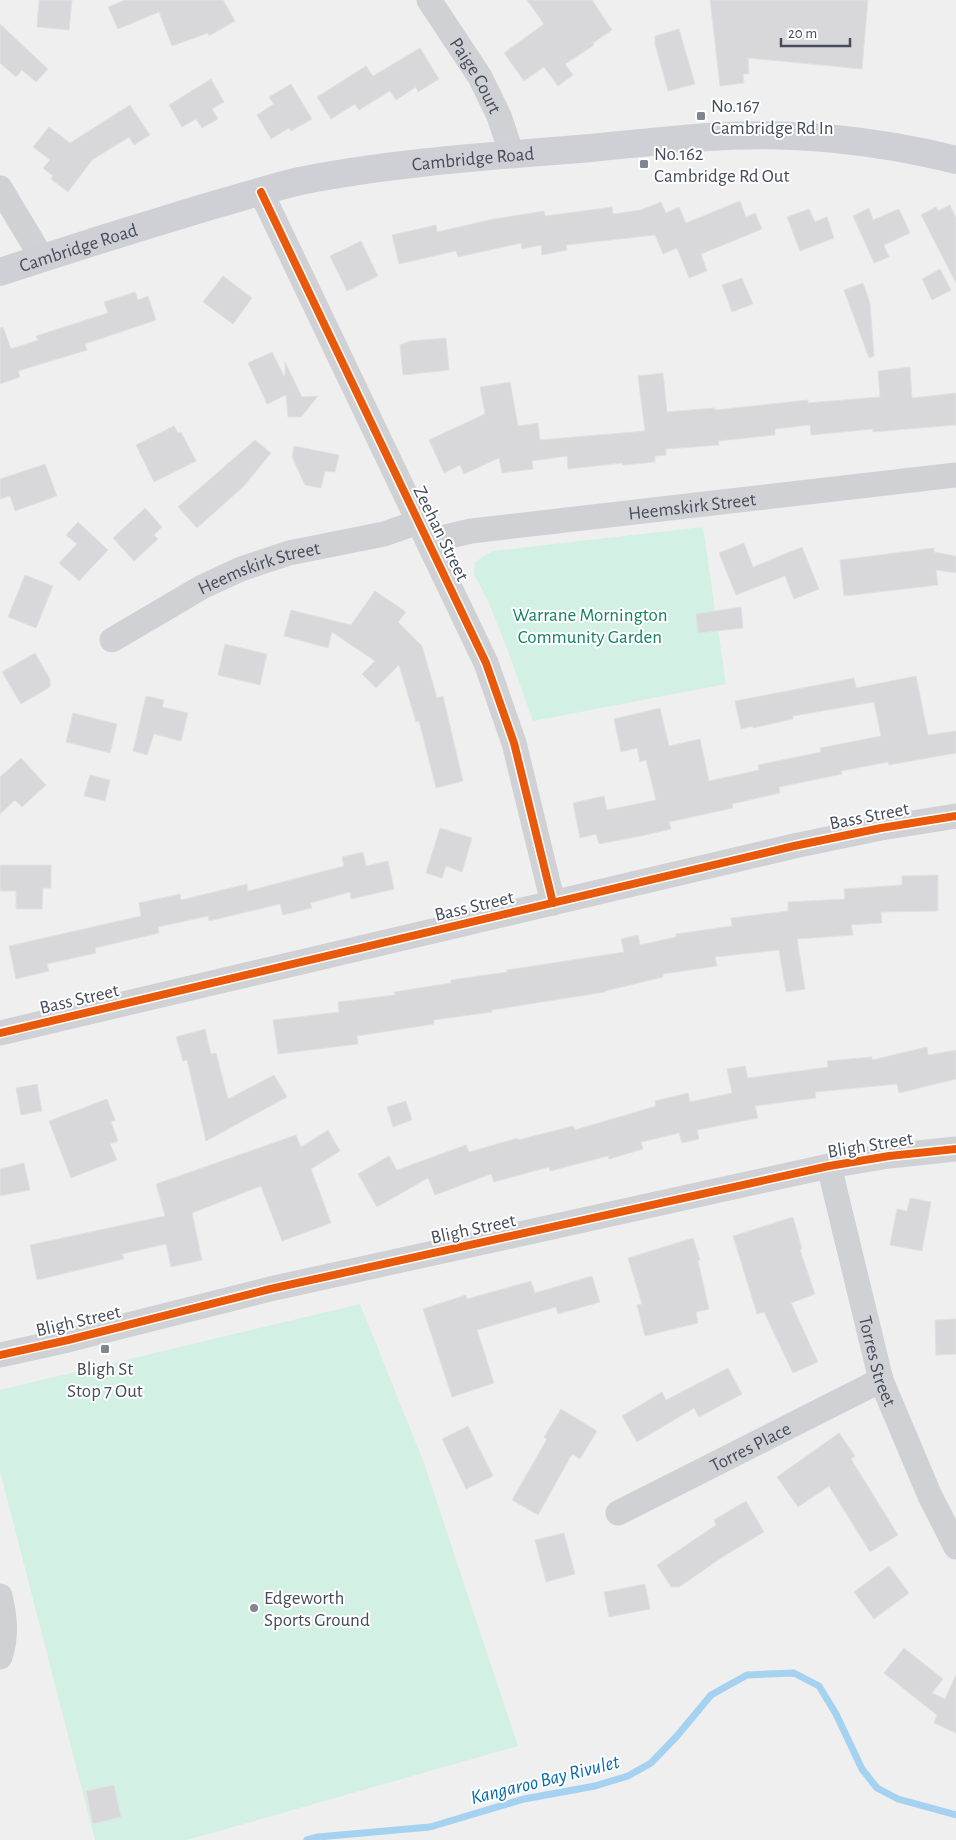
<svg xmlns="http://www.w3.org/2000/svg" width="956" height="1840" font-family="'Alegreya Sans',sans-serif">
	<rect width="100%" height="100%" fill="#f0efef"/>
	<g fill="#d2f0e3">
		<path d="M703 527 726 684 533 721 508 651 488 601 474 574 475 563 482 557 493 551Z"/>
		<path d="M360 1304 424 1463 518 1746 187 1840H95L0 1471V1390Z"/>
	</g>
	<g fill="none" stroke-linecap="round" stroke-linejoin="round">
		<path stroke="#a4d2f0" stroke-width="7" d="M307 1840 318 1837 430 1827 524 1799 595 1786 628 1776 651 1763 677 1736 711 1695 747 1675 794 1673 819 1686 836 1714 862 1769 877 1788 898 1799 956 1815"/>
	</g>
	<g fill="#d8d8db" stroke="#e1e1e2">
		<path d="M39 0H72L69 30 37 27Z"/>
		<path d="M125 0H223L235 21 209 36 208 33 172 46 159 12 118 29 108 7Z"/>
		<path d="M527 0H592L612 30 593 43 594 45 565 64 573 75 558 86 544 67 524 81 504 53 544 24Z"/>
		<path d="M710 0H868L862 69 748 58 749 74H743L744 83 720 86Z"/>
		<path d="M0 24 48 69 36 82 22 70 16 77 0 63Z"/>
		<path d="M679 29 695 84 668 91 655 44V36Z"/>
		<path d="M420 48 439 79 418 92 416 87 396 100 390 91 359 110 355 104 331 119 317 97 366 66 373 76Z"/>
		<path d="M211 79 224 102 212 109 218 119 202 128 196 119 182 127 169 105Z"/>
		<path d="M291 84 312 119 291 131 289 128 271 139 257 115 274 104 269 97Z"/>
		<path d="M130 105 150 135 134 145 129 137 92 160 68 192 51 179 53 176 43 168 50 160 33 147 49 127 70 143Z"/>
		<path d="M740 201 746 217 755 213 762 229 701 254 707 271 689 278 677 248 663 254 655 235 566 245 567 250 542 255 541 245 522 249 521 243 458 257 456 251 399 264 392 235 436 225 437 232 494 219 544 211 545 216 612 207 613 214 641 210 661 202 666 213 679 207 686 223Z"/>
		<path d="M950 205 956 218V283L921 215 936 207 938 211Z"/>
		<path d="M869 208 873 220 899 209 910 233 884 245 889 257 874 263 853 216Z"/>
		<path d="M809 209 815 222 827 217 834 238 800 251 787 217Z"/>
		<path d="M361 241 378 276 347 291 330 256Z"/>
		<path d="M940 269 951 290 932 300 922 279Z"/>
		<path d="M223 276 252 298 233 324 203 302Z"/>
		<path d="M742 278 753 304 732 312 722 285Z"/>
		<path d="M863 283 870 303 874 356 869 358 844 290Z"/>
		<path d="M135 292 138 300 148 296 156 320 85 344 87 350 18 371 20 377 0 384V328L3 327 11 349 38 340 36 336 108 313 104 302Z"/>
		<path d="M446 338 449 370 403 375 400 345 410 341Z"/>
		<path d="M272 352 284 376 285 375V362L302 397 318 396 301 417H288L286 395 267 404 248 363Z"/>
		<path d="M910 367 912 398 956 393V425L873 432V429L811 435 810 425 775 429V435L718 441 719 445 666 449V455L655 456V462L623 465 622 463 568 469 567 456 532 461 533 469 502 473 499 458 464 474 460 465 444 473 429 440 485 414 480 387 510 382 518 426 538 423 540 440 645 431 638 376 663 373 667 412 715 408V410L808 400V403L880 397 878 371Z"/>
		<path d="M174 426 178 433 181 432 196 461 154 482 136 445Z"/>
		<path d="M255 440 271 453 244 486 197 528 178 507Z"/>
		<path d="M294 446 339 455 335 472 325 471 321 488 305 485 292 457Z"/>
		<path d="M45 464 57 496 15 511 10 496 0 499V479Z"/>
		<path d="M145 508 162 527 154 535 158 539 134 561 113 538Z"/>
		<path d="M78 522 108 550 79 581 59 563 77 544 66 535Z"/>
		<path d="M744 543 753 567 802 547 819 589 794 599 785 576 736 595 719 553Z"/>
		<path d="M934 548V552L956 556V573L936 570 938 585 844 596 840 560Z"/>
		<path d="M25 575 53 586 36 628 8 617Z"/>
		<path d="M375 591 406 612 398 622 422 646 437 698 443 696 463 781 436 788 419 721 416 722 399 665 376 688 362 674 375 661 332 632 328 648 284 636 291 610 351 625Z"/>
		<path d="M741 607 743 628 698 633 696 614Z"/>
		<path d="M225 644 267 654 260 685 218 675Z"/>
		<path d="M35 653 50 679V687L21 704 2 672Z"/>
		<path d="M916 676 928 735 956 731V753L889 765 888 762 841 771 842 774 779 787 780 793 732 804 733 808 669 822 671 829 641 836 599 844 596 834 580 838 573 803 604 796 607 810 656 800 646 760 640 762 637 748 621 752 614 719 660 708 669 746 700 739 709 781 759 770 758 765 821 752 820 748 881 736 874 702 793 716V719L753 728V726L741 729 735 701 854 678 856 688Z"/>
		<path d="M146 696 164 700 162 707 188 713 181 741 154 734 147 755 133 751Z"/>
		<path d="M73 713 117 724 110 753 66 742Z"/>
		<path d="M21 758 46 785 22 807 15 800 0 814V777Z"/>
		<path d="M90 775 110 780 105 801 84 796Z"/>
		<path d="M440 828 472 838 462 872 446 866 442 878 426 873Z"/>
		<path d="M363 852 366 866 388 861 394 889 351 899 350 892 310 903 312 908 283 915 280 904 209 921 208 916 158 927 159 933 95 948 96 953 47 964 49 971 16 979 9 946 141 916 139 903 180 894 181 900 247 884 248 891 344 866 342 857Z"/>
		<path d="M0 865H51V888H43L42 909H16V891H0Z"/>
		<path d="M938 875V911L881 912 882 923 851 925 853 935 797 939 805 989 786 992 779 950 715 957 717 966 663 974V977L605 991V992L492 1010V1012L434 1020V1024L357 1036 358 1044 278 1054 273 1020 339 1012 338 1002 395 995 394 992 451 983V980L507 972V970L624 952 621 939 638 935 640 945 676 937V934L732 926 731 918 788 911V902L845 899 844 889 902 885V876Z"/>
		<path d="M205 1029 211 1054 216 1053 228 1099 274 1075 287 1097 206 1141 187 1060 183 1061 176 1037Z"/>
		<path d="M927 1047 928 1055 956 1050V1079L899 1093 897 1084 815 1092 816 1098 755 1106 758 1118 697 1130 699 1139 682 1143 679 1133 641 1142 643 1149 609 1159 608 1156 550 1171 549 1167 494 1182 491 1174 435 1195 428 1178 377 1207 358 1174 389 1156 397 1170 466 1145 469 1152 518 1138V1140L573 1126 575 1130 656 1106 655 1101 688 1093 690 1102 732 1093 727 1069 745 1066 748 1078 828 1067 827 1061 872 1057V1060Z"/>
		<path d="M37 1084 42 1111 21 1115 16 1088Z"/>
		<path d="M107 1099 115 1120 111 1122 118 1141 110 1144 117 1160 71 1178 49 1121Z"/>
		<path d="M406 1101 412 1120 393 1127 387 1107Z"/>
		<path d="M328 1130 340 1151 311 1169 331 1223 282 1241 261 1186 192 1213 202 1260 171 1267 166 1244 122 1254 124 1259 37 1280 30 1245 165 1216 156 1184 296 1135 301 1147Z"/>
		<path d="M24 1163 30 1190 0 1196V1169Z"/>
		<path d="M910 1198 931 1202 922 1251 890 1245 897 1209 907 1211Z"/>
		<path d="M793 1217 802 1249 800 1250 815 1294 791 1303 818 1362 793 1373 764 1312 757 1314 733 1236Z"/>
		<path d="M693 1238 700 1260 698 1261 709 1309 696 1312 698 1323 645 1336 637 1305 642 1304 628 1258Z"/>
		<path d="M592 1276 600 1302 558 1314 556 1307 477 1330 494 1383 452 1397 423 1309 466 1295 467 1299 531 1281 535 1293Z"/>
		<path d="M956 1319V1354L936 1355 935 1320Z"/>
		<path d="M728 1368 742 1394 699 1417 694 1408 637 1442 622 1416 662 1392 666 1400Z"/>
		<path d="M561 1409 597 1431 580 1459 572 1454 538 1515 512 1500 547 1439 544 1437Z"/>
		<path d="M468 1426 493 1476 466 1489 442 1439Z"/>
		<path d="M839 1433 855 1456 851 1459 898 1535 870 1552 829 1486 798 1507 777 1477Z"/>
		<path d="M746 1501 764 1532 724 1556 679 1587H671L657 1565 716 1525 714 1520Z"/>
		<path d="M564 1533 575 1574 546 1582 535 1540Z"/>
		<path d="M889 1566 909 1593 874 1619 854 1592Z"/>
		<path d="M645 1584 650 1609 609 1617 604 1592Z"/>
		<path d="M904 1648 943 1679 932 1693 945 1699 956 1675V1733L934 1723 937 1715 884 1673Z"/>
		<path d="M114 1785 121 1817 93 1824 86 1791Z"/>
	</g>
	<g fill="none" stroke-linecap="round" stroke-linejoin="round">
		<g stroke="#d0d1d5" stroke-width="25">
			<path id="s1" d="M429 0 480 77 499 116 512 155"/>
			<path d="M0 188 42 258"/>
			<path d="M261 192 486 663 514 743 553 903"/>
			<path id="s2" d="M430 545 446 537 471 531 956 475"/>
			<path id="s3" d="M112 640 202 587 241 569 289 553 384 534 418 522"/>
			<path d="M0 1033 794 846 881 828 956 816"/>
			<path id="s4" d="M829 1166 881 1380 930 1496 956 1547"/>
			<path d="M0 1355 68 1340 270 1289 829 1166 889 1156 956 1149"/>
			<path id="s5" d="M618 1513 881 1380"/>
			<path d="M0 1596C5 1617 7 1636 0 1657"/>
		</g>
		<path stroke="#cfd0d5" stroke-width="28" id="s6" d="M0 272C70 249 140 227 210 206 240 198 269 188 300 181 395 162 494 156 591 148 630 144 669 140 708 137 790 131 877 140 956 160"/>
		<g stroke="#fff" stroke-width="11">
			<g id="cycleway">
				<path d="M261 192 486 663 514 743 553 903"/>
				<path d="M0 1033 794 846 881 828 956 816"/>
				<path d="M0 1355 68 1340 270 1289 829 1166 889 1156 956 1149"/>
			</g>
		</g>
		<use href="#cycleway" stroke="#e8590c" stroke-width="8"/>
	</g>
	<g fill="#818690" stroke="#fff" stroke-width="2">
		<rect x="696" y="111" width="10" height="10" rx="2.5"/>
		<rect x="639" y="159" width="10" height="10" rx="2.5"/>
		<rect x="100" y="1344" width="10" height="10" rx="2.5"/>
		<circle cx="254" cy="1608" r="5"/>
	</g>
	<g text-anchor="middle" stroke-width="4" stroke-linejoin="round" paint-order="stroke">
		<g font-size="19" fill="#454d5d" stroke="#fff">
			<text dy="7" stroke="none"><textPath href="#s1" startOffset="89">Paige Court</textPath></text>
			<text dy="7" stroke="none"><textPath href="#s6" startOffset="488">Cambridge Road</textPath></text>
			<text dy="7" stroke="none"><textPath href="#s6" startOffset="82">Cambridge Road</textPath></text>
			<text dy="7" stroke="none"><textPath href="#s2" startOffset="266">Heemskirk Street</textPath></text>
			<text transform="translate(442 533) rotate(64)" y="7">Zeehan Street</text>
			<text dy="7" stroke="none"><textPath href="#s3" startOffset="165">Heemskirk Street</textPath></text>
			<text transform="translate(869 815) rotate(-11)" y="7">Bass Street</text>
			<text transform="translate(474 905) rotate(-13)" y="7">Bass Street</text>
			<text transform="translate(79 998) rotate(-13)" y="7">Bass Street</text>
			<text transform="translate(870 1144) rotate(-9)" y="7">Bligh Street</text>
			<text transform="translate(473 1228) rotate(-12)" y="7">Bligh Street</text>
			<text transform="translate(78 1320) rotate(-13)" y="7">Bligh Street</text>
			<text dy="7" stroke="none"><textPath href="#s4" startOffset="201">Torres Street</textPath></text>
			<text dy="7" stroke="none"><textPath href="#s5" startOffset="148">Torres Place</textPath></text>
		</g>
		<g font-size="19" fill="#454d5d" stroke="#fff" text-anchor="start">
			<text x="711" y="112">No.167<tspan x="711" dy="22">Cambridge Rd In</tspan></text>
			<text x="654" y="160">No.162<tspan x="654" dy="22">Cambridge Rd Out</tspan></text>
			<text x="105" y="1375" text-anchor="middle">Bligh St<tspan x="105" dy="22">Stop 7 Out</tspan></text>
			<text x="264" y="1604">Edgeworth<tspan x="264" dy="22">Sports Ground</tspan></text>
		</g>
		<g font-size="19" fill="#128361" stroke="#fff">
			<text x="590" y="621">Warrane Mornington<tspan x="590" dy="22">Community Garden</tspan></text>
		</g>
		<g font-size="20" font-style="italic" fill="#046ab1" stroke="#fff">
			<text transform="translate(545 1779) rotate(-14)" y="7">Kangaroo Bay Rivulet</text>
		</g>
	</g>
	<path d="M781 38v8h69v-8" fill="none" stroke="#454d5d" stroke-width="2.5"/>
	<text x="788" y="38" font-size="15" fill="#454d5d" stroke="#ffffff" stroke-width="4" paint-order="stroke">20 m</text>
</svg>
